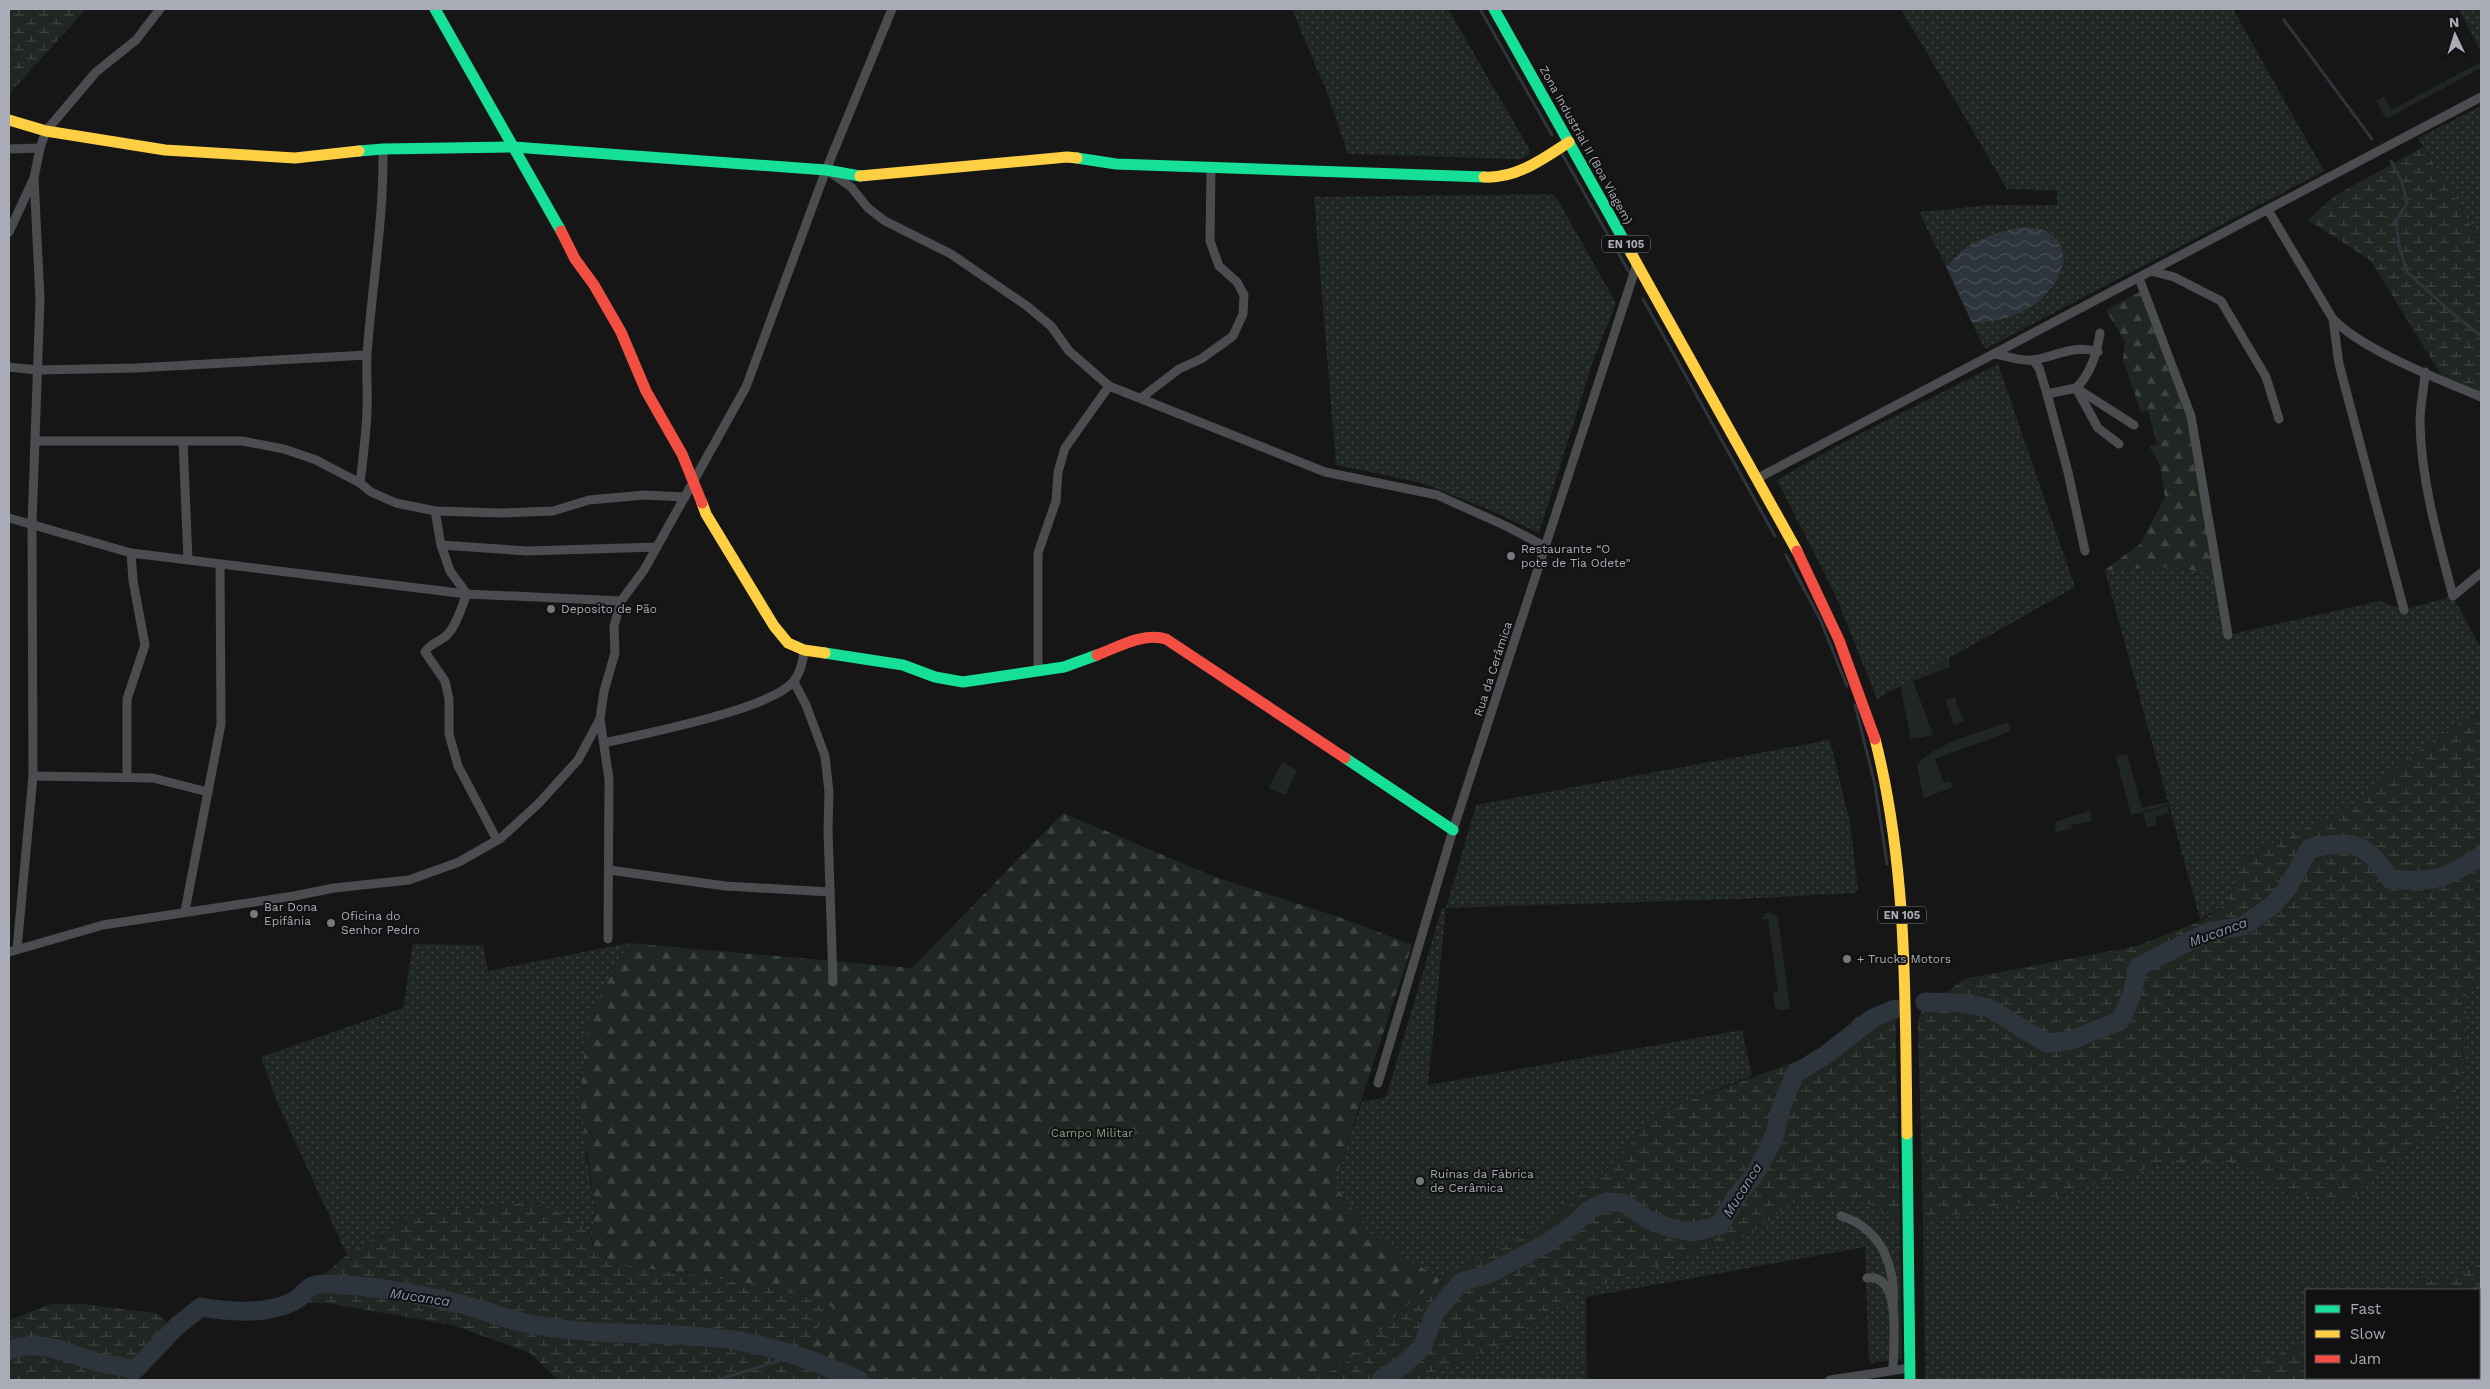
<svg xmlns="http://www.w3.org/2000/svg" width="2490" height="1389" font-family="'Work Sans',sans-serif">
	<defs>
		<pattern id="grass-dots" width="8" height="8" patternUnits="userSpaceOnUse" patternTransform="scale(1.25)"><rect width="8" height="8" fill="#202722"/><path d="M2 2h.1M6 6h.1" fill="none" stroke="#3e4440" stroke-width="1.8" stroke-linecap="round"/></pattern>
		<pattern id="forest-firs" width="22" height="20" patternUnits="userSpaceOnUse" patternTransform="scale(1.25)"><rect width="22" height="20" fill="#202722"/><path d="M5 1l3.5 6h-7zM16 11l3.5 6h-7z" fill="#3e4440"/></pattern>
		<pattern id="wetland-marsh" width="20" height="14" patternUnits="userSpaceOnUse" patternTransform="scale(1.25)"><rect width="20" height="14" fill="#202722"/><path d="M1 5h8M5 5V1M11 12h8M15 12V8" fill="none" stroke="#3e4440"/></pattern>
		<pattern id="water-waves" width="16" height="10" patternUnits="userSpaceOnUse" patternTransform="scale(1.25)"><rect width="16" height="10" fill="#2e343b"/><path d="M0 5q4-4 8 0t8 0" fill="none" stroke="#494f55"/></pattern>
	</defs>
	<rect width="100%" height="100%" fill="#161617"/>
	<g fill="url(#grass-dots)">
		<path d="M1292 9H1448L1530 150 1529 155 1521 159 1348 154 1328 95Z"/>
		<path d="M1901 9H2233L2324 171 1985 349 1972 323C1999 321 2031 311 2049 292 2055 285 2059 275 2063 268L1955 255 1946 267 1919 212 1992 205H2057V191L2007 189Z"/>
		<path d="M2459 9H2481V52Z"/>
		<path d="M2481 106V244L2449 187 2418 138Z"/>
		<path d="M1553 194 1559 202 1616 303 1593 361 1539 533 1485 508 1422 483 1336 465 1314 197Z"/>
		<path d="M1998 364 2075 587 1877 699 1835 594 1777 480 1844 442Z"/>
		<path d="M2174 567 2218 575 2228 635 2380 601 2404 610 2453 596 2481 649V714L2464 720 2409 757 2340 814 2273 843 2241 861 2228 904 2200 919 2105 570Z"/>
		<path d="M1830 740 1850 823 1858 889 1855 893 1739 899 1446 908 1428 1085 1742 1030 1752 1076 1663 1110 1610 1166 1547 1226 1465 1264 1443 1279 1400 1256 1367 1229 1334 1184 1362 1102 1386 1097 1442 908H1446L1476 805Z"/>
		<path d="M629 943 588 1017 586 1154 595 1209 592 1239 565 1214 530 1202 415 1213 347 1255 275 1097 261 1057 403 1008 413 944 483 945 488 971Z"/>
		<path d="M2481 977V1261L2450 1282 2418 1279 2405 1290H2306V1342L2226 1380H1925L1923 1220 2054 1197 2169 1162H2238L2288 1193 2351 1201 2386 1165 2447 1126 2465 1055 2467 990Z"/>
		<path d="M1834 1198 1866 1203 1900 1220 1902 1359 1869 1363 1865 1247 1586 1297 1587 1380H1416L1503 1343 1578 1293 1749 1235 1795 1201Z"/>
	</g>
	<g fill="url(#forest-firs)">
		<path d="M2143 290 2191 416 2218 575 2174 567 2105 570 2140 544 2165 497 2160 465 2149 446 2157 444 2148 410 2141 412 2123 361 2125 342 2106 310Z"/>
		<path d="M1063 813 1215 877 1342 918 1412 945 1334 1184 1367 1229 1400 1256 1443 1279 1414 1299 1345 1363 1314 1380H859L798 1355 811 1334 781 1288 615 1264 595 1254 592 1239 595 1209 580 1100 588 1017 629 943 912 968Z"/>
	</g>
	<g fill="url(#wetland-marsh)">
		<path d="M9 9H86L10 93 9 86Z"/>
		<path d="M2423 147 2449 187 2481 244V397L2445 381 2370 260 2308 220 2336 195Z"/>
		<path d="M2481 714V977L2467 990 2465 1055 2447 1126 2386 1165 2351 1201 2288 1193 2238 1162H2169L2054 1197 1923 1220 1918 1021 1925 1002 1943 995 1964 979 2137 946 2201 921 2228 903 2241 861 2273 843 2340 814 2409 757 2464 720Z"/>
		<path d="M1895 1002 1900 1220 1866 1203 1834 1198 1795 1201 1749 1235 1578 1293 1503 1343 1416 1380H1314L1345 1363 1414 1299 1465 1264 1547 1226 1610 1166 1663 1110 1830 1049 1855 1018 1875 1007Z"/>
		<path d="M531 1202C562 1213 588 1217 595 1254L615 1264 781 1288 833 1307 798 1355 859 1380H558L530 1353 452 1325 327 1303H291L347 1255 415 1213Z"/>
		<path d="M2481 1261V1355L2479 1356V1290H2405L2418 1279 2450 1282Z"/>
		<path d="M51 1304H81L156 1313 174 1328 129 1380H9V1320Z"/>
		<path d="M2306 1342V1378H2446L2443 1380H2226Z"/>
	</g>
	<g fill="#202722">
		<path d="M2481 62V68L2386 119 2376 101 2384 96 2391 110Z"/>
		<path d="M1949 658 1950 667 1913 681 1933 735 1911 739 1900 686Z"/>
		<path d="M1955 697 1963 721 1954 725 1945 700Z"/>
		<path d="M2008 722 2011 731 1935 759 1944 783 1950 781 1953 787 1924 798 1917 766C1930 745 1984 731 2008 722Z"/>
		<path d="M2127 754 2142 808 2167 802 2168 805 2131 815 2116 757Z"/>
		<path d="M1282 762 1297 770 1285 795 1269 788Z"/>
		<path d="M2167 806 2169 813 2155 817 2157 825 2147 828 2143 813Z"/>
		<path d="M2090 811 2092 821 2071 825 2072 829 2056 832 2055 823 2058 821Z"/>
		<path d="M1769 912 1777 917 1779 925 1790 1009 1779 1010 1775 1007 1773 992 1778 991 1768 919H1762L1765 914Z"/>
	</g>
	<path fill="url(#water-waves)" d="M2017 228C2025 228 2037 227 2044 230 2081 248 2058 290 2032 306 2014 318 1993 322 1972 323L1946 267C1965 243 1988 235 2017 228Z"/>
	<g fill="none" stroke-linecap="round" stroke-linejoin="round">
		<g stroke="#2e343b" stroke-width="3">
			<path d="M1480 9 1552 135"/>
			<path d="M2284 20 2372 139"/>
			<path d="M1561 152 1629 272"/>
			<path d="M2391 161 2402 182 2407 203 2396 221 2399 246 2407 272 2451 312 2481 336"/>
			<path d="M1643 299 1775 536"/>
			<path d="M1786 555 1820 619 1847 686"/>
			<path d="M1855 705 1875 785 1887 864"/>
			<path d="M2473 1290 2481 1285"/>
			<path d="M717 1380 798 1355"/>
			<path d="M2358 1380 2361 1378"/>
		</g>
		<g stroke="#2e343b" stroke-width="19">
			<path d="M1925 1002 1964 1003 1989 1008 2046 1043 2072 1040 2121 1020 2132 994 2138 967 2208 932 2243 926 2273 905 2288 887 2309 849C2351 839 2366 842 2390 879 2435 883 2444 879 2481 856"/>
			<path d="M9 1351C39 1337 71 1355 100 1363 112 1365 124 1367 135 1370L177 1326 201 1307C229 1312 263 1315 290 1303 308 1296 302 1283 329 1284 371 1286 415 1293 456 1303 479 1308 502 1318 525 1323 593 1338 664 1330 733 1340 779 1347 816 1362 859 1380"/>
			<path d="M1381 1380 1403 1365 1422 1347 1435 1313 1461 1282 1489 1274 1549 1242 1574 1224 1589 1210 1606 1202 1624 1203 1647 1219 1670 1228 1693 1232 1720 1225 1736 1197 1753 1177 1774 1138 1781 1108 1795 1074 1827 1054 1873 1018 1895 1009"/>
		</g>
		<g stroke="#4b4c4f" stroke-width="9">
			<path d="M9 149 40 148"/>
			<path d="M830 172 851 187 868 208 885 221 951 254 1027 306 1051 326 1069 351 1109 386 1325 472 1437 495 1506 526 1546 547"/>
			<path d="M2268 210 2333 319C2364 351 2439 379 2481 397"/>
			<path d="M9 232 34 178 40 148 46 131 96 72 136 40 160 9"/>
			<path d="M2151 271 2174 277 2221 301 2266 377 2279 419"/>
			<path d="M2139 278 2191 416 2228 635"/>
			<path d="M2333 319 2339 364 2404 610"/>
			<path d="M2100 333C2097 353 2091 374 2076 388L2098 428 2119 444"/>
			<path d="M1995 354C2007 356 2022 362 2034 360 2057 356 2074 344 2098 352"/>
			<path d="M2033 360 2039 368 2047 394"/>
			<path d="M9 367 37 370 136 368 367 355"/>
			<path d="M2425 372C2424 389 2420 406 2420 422 2421 481 2438 539 2453 596L2481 573"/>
			<path d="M1141 398 1179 369 1201 359 1233 336 1243 314 1244 295 1237 282 1219 266 1210 241 1211 168"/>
			<path d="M35 441H242L284 449 316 460 360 483 371 492 396 503 435 511 501 513 553 511 589 500 645 495 685 497"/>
			<path d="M183 441 188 560"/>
			<path d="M1758 478 2481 97"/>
			<path d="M360 483C363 459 366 436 367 411 368 392 366 373 367 354 372 286 384 218 383 149"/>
			<path d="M435 511 441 545 450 571 467 594C461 607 457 625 447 635 440 642 430 643 425 652L445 681 449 699V734L458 766 497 840"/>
			<path d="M9 518 131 553 467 594 621 601"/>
			<path d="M441 545 527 551 657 547"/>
			<path d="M2085 551 2068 472 2047 394 2076 388 2134 425"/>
			<path d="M1038 671V553L1056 501 1058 472 1065 448 1109 386"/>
			<path d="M794 682 806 705 825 756 829 792 828 830 833 982"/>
			<path d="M600 719 609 779 608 939"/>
			<path d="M605 743C646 733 768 710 793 682 801 673 803 661 804 650"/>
			<path d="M33 776 153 778 208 792"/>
			<path d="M127 777V699L145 645 133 581 131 553"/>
			<path d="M609 870 725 886 830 892"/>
			<path d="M185 911 221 724 220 564"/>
			<path d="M17 949 33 776 32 524 40 299 34 178"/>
			<path d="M9 952 103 925 294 896 334 888 409 880 459 862 501 838 539 803 578 760 600 719 604 691 615 653 614 626 621 601 644 570 746 387 826 170 892 9"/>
			<path d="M1378 1083 1453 830 1637 264"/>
			<path d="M1841 1216C1883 1229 1896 1268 1893 1308"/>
			<path d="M1867 1278C1903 1272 1893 1347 1893 1370"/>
			<path d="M1830 1380 1910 1368"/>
		</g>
		<g stroke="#16e098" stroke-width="11">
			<path d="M435 9 561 231"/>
			<path d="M1494 9 1631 253"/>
			<path d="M359 151 383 149 514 147 826 170 860 176"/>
			<path d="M1077 158 1116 164 1484 177"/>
			<path d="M825 653 903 665 935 677 963 682 1064 667 1097 655"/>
			<path d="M1345 758 1453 830"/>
			<path d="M1907 1134 1910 1380"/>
		</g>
		<g stroke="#ffcf43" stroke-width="11">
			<path d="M9 120 46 131 165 150 295 158 359 151"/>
			<path d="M860 176 1067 157 1077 158"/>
			<path d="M1484 177C1516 179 1543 159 1569 142"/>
			<path d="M1631 253 1797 551"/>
			<path d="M702 503 706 514 774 626 788 643 804 650 825 653"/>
			<path d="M1875 739C1908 868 1905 1002 1907 1134"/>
		</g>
		<g stroke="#f24e42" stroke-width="11">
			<path d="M561 231 575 259 594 285 621 332 646 391 682 454 702 503"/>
			<path d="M1797 551 1839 640 1875 739"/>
			<path d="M1097 655C1118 647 1144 632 1166 639L1345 758"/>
		</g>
	</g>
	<g fill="#76787e" stroke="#111112" stroke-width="2">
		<circle cx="1511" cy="556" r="5"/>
		<circle cx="551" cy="609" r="5"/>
		<circle cx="254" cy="914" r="5"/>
		<circle cx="331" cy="923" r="5"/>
		<circle cx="1847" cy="959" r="5"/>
		<circle cx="1420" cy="1181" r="5"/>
	</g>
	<g text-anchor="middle" stroke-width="4" stroke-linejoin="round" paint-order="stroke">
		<g fill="#111112" stroke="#7b7e85" stroke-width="1">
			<rect x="1602" y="235.5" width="48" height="17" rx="4"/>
			<rect x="1878" y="906.5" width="48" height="17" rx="4"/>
		</g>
		<g font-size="11" font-weight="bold" fill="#a9acb6">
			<text x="1626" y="248">EN 105</text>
			<text x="1902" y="919">EN 105</text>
		</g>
		<g font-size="12" fill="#a9acb6" stroke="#111112">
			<text transform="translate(1586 145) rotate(61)" y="4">Zona Industrial II (Boa Viagem)</text>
			<text transform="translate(1493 669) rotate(-72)" y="4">Rua da Cerâmica</text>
		</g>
		<g font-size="12" fill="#a9acb6" stroke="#111112" text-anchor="start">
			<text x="1521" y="553">Restaurante “O<tspan x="1521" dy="14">pote de Tia Odete"</tspan></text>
			<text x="561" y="613">Deposito de Pão</text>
			<text x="264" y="911">Bar Dona<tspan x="264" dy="14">Epifânia</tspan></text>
			<text x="341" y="920">Oficina do<tspan x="341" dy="14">Senhor Pedro</tspan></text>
			<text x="1857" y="963">+ Trucks Motors</text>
			<text x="1430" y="1178">Ruínas da Fábrica<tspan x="1430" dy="14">de Cerâmica</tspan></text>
		</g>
		<g font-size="12" fill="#829f87" stroke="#111112">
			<text x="1092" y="1137">Campo Militar</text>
		</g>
		<g font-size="14" font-style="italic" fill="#8495ae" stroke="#111112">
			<text transform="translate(2218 932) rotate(-20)" y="5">Mucanca</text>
			<text transform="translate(1742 1190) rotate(-58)" y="5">Mucanca</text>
			<text transform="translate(420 1297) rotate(8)" y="5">Mucanca</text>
		</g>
	</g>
	<rect width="2490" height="1389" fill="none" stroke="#a9acb6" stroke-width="20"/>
	<rect x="2305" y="1289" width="175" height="90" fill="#111112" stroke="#4e4f54"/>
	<rect x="2315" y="1305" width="25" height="8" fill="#16e098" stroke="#4e4f54"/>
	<text x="2350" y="1314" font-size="15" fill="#a9acb6">Fast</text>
	<rect x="2315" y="1330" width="25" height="8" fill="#ffcf43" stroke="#4e4f54"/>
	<text x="2350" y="1339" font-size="15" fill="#a9acb6">Slow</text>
	<rect x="2315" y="1355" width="25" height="8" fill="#f24e42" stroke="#4e4f54"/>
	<text x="2350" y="1364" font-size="15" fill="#a9acb6">Jam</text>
	<g transform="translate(2455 35) rotate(356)" stroke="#111112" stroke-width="4" paint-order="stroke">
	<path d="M0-4L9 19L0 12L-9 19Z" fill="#a9acb6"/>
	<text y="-8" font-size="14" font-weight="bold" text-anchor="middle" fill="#a9acb6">N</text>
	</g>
</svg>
